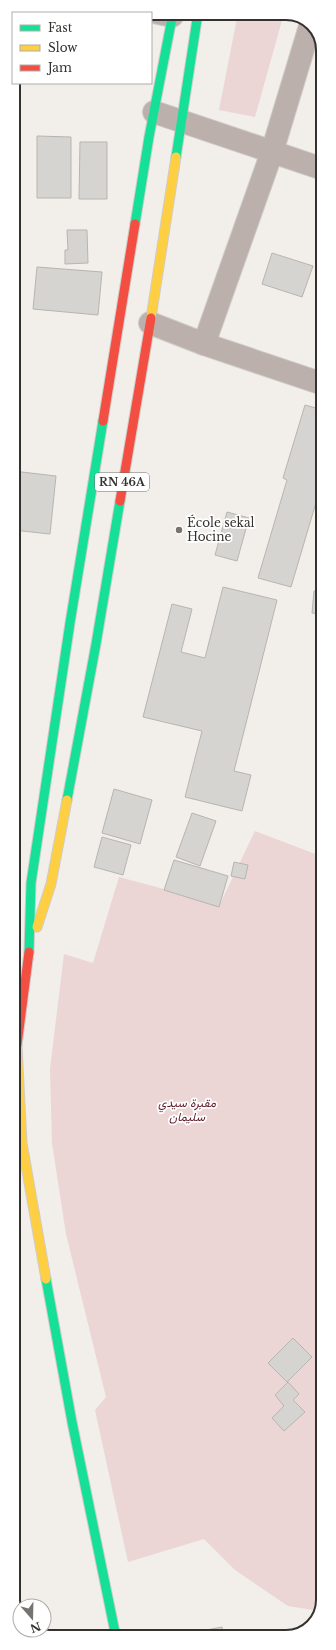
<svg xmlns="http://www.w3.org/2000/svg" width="336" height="1650" font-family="'Libre Baskerville',Vazirmatn,serif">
	<rect width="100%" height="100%" fill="#f2eeea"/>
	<g fill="#ebd5d5">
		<path d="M238 13H284L255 117 219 110Z"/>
		<path d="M255 831 323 857V1601L319 1611 288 1606 235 1570 204 1539 128 1562 95 1410 106 1397 66 1234 52 1143 50 1069 64 954 93 963 119 877 220 904Z"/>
	</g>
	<g fill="#d6d4d1" stroke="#b7b5b1">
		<path d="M323 100V123L318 121Z"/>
		<path d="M37 136 71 137V198H37Z"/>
		<path d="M80 142H107V199H79Z"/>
		<path d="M67 230H87L88 263 65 264V250H68Z"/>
		<path d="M272 253 313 266 302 297 262 284Z"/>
		<path d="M37 267 102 272 98 315 33 309Z"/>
		<path d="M305 405 323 410V490L320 489 291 587 258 578 287 480 283 478Z"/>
		<path d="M13 471 56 476 50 534 13 530Z"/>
		<path d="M227 512 249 518 237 561 215 555Z"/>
		<path d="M223 587 277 600 234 771 251 775 242 811 185 797 202 731 143 717 172 604 192 609 181 652 205 658Z"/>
		<path d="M314 591 323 592V614L312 613Z"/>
		<path d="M114 789 152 800 140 844 102 833Z"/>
		<path d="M192 813 216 821 200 866 176 857Z"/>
		<path d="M102 837 131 845 123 875 94 867Z"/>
		<path d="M174 860 228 876 219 907 164 890Z"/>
		<path d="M234 862 248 865 245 879 231 876Z"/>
		<path d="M293 1338 312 1357 287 1382 268 1363Z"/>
		<path d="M288 1382 299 1394 293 1400 305 1412 284 1431 272 1418 284 1406 275 1395Z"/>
		<path d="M222 1627 224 1637H197L196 1632Z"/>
	</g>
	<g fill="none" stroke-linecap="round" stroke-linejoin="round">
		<g stroke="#cfccc9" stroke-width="24">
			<g id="street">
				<path d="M158 13 172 16"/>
				<path d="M154 112 323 169"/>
				<path d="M150 323 204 344 323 384"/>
				<path d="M204 344 272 152 311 23"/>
			</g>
		</g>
		<g stroke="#cfccc9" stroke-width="11">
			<g id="fast">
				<path d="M176 157 198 13"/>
				<path d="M135 224 149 137 173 13"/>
				<path d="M67 800 96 644 120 501"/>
				<path d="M29 952 31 883 70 623 103 421"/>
				<path d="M46 1279 72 1422 116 1637"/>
			</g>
		</g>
		<g stroke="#cfccc9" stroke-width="11">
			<g id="slow">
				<path d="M151 318 176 157"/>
				<path d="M37 927 51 884 67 800"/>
				<path d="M17 1045 22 1143 46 1279"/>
			</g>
		</g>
		<g stroke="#cfccc9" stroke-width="11">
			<g id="jam">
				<path d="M103 421 135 224"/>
				<path d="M120 501 151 318"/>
				<path d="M17 1045 29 952"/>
			</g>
		</g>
		<use href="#street" stroke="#bcb0ac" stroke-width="22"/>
		<use href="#fast" stroke="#16e098" stroke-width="9"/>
		<use href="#slow" stroke="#ffcf43" stroke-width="9"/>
		<use href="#jam" stroke="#f24e42" stroke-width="9"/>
	</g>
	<circle fill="#767370" stroke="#fff" stroke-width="1.5" cx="179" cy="530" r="4"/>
	<g text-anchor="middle" stroke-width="3.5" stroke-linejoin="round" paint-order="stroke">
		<rect fill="#fff" stroke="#716f6d" stroke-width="1" x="95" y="473" width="54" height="18" rx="3"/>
		<g font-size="11" font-weight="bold" fill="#34312e">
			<text x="122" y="486">RN 46A</text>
		</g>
		<g font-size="12" fill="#34312e" stroke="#fff" text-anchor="start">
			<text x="187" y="527">École sekal<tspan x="187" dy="14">Hocine</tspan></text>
		</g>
		<g font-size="12" font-style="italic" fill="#5e1d2d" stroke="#fff">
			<text x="187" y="1107">مقبرة سيدي<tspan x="187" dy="14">سليمان</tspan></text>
		</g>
	</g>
	<path d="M0 0H336V1650H0ZM50 20H286A30 30 0 0 1 316 50V1600A30 30 0 0 1 286 1630H50A30 30 0 0 1 20 1600V50A30 30 0 0 1 50 20Z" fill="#fff" fill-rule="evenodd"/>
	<path fill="none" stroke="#34312e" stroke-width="2" d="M50 20H286A30 30 0 0 1 316 50V1600A30 30 0 0 1 286 1630H50A30 30 0 0 1 20 1600V50A30 30 0 0 1 50 20Z"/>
	<rect x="12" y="12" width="140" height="72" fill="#ffffff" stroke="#aeadab"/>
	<rect x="20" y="25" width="20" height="6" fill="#16e098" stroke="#aeadab"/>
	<text x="48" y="32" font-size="12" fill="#34312e">Fast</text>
	<rect x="20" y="45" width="20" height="6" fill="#ffcf43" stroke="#aeadab"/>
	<text x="48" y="52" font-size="12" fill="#34312e">Slow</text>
	<rect x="20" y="65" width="20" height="6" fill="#f24e42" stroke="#aeadab"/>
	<text x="48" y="72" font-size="12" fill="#34312e">Jam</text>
	<g transform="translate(32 1618) rotate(160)"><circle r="19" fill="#ffffff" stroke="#aeadab"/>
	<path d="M0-3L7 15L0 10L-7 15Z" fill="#767370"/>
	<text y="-6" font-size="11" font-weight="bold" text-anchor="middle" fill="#34312e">N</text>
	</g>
</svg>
